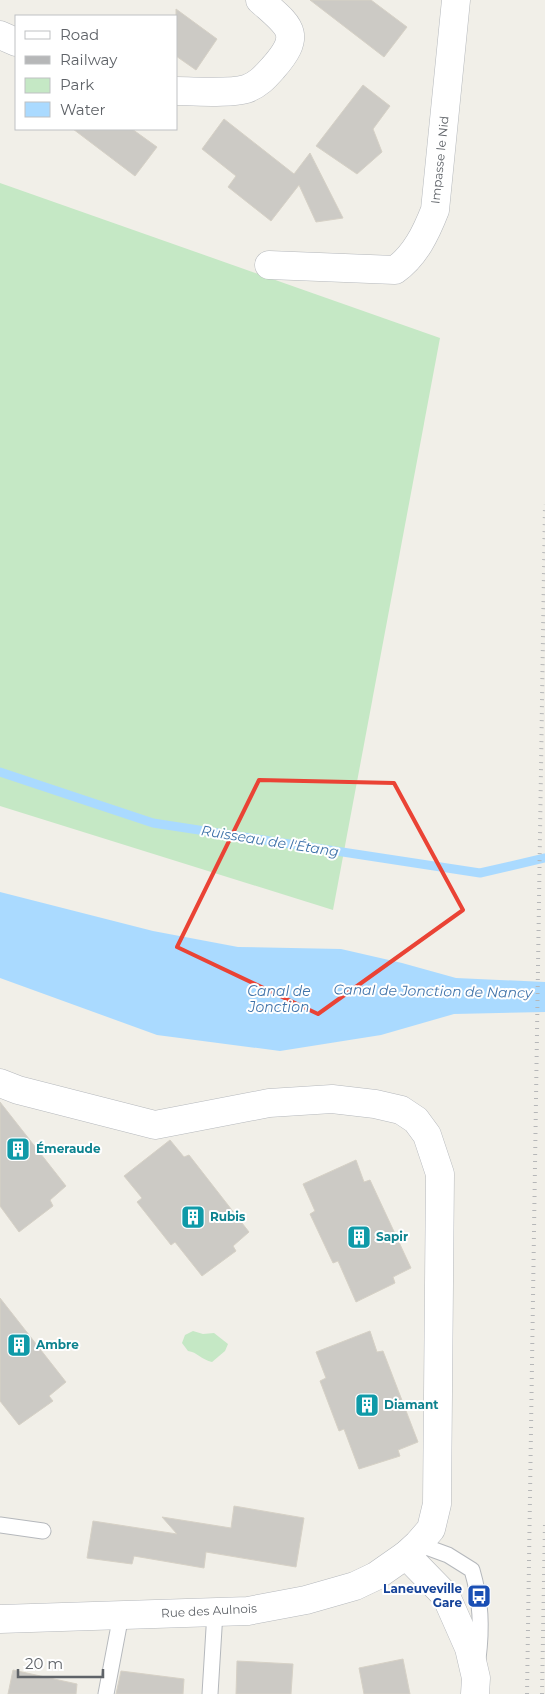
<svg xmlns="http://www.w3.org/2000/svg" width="545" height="1694" font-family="Montserrat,sans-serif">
	<rect width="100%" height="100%" fill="#f1efe8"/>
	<g fill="#c5e8c5">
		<path d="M0 183 440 338 333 910 0 806Z"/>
		<path d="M193 1331 203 1334 214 1333 228 1344 225 1351 212 1362C202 1360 197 1352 188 1351L182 1343 185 1335Z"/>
	</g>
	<path fill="#aadaff" d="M0 892 153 931 238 947 341 949 402 963 456 978 545 982V1012L454 1014 381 1035 280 1051 157 1035 0 978Z"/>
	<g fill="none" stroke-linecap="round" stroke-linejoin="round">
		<path stroke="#aadaff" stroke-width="9" d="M0 772 153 823 480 873 545 858"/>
	</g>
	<g fill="#cccac5" stroke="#d6d1c6">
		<path d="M310 0H371L407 27 384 57Z"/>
		<path d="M176 9 217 39 196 70 176 56Z"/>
		<path d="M363 85 390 106 373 129 382 152 357 174 316 146Z"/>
		<path d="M224 119 294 174 310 153 343 218 316 222 299 185 271 221 228 187 236 176 202 149Z"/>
		<path d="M73 129H132L157 147 135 176Z"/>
		<path d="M0 1102 66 1186 50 1200 53 1206 19 1232 0 1206Z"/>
		<path d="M170 1140 184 1157 189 1155 249 1232 233 1246 236 1251 202 1276 175 1242 171 1245 137 1202 142 1198 124 1176Z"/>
		<path d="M356 1160 364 1182 370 1180 411 1268 393 1277 395 1283 356 1302 338 1261 333 1263 310 1214 315 1211 303 1184Z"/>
		<path d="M0 1298 66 1382 49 1396 53 1401 19 1425 0 1401Z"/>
		<path d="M370 1331 377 1352 383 1351 418 1442 398 1450 400 1456 359 1469 344 1429 339 1431 320 1381 326 1378 316 1352Z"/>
		<path d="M234 1506 304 1518 296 1567 206 1552 204 1568 134 1556 132 1564 87 1558 93 1521 177 1534 162 1517 231 1528Z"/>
		<path d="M403 1659 410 1694H364L359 1668Z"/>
		<path d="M237 1661 293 1664 291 1694H236Z"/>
		<path d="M13 1670 77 1684 76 1694H8Z"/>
		<path d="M121 1671 184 1679 183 1694H116Z"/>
	</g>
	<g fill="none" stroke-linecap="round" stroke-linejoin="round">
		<g stroke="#b5b8bc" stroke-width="17">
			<g id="service">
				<path d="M0 1525 43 1531"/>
				<path d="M418 1544 448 1555 472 1570C481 1601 482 1627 478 1659"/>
				<path d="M106 1694 121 1615"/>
				<path d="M210 1694 215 1612"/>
			</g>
		</g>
		<g stroke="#b5b8bc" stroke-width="29">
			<g id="minor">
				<path d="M0 35 16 42"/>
				<path d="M176 91C196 91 229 94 246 89 258 85 265 77 273 68 304 33 289 26 260 0"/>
				<path d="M269 265 395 270C415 256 426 233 435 210L456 0"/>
				<path d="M0 1083 18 1090 155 1125 269 1103 332 1099 375 1104 401 1110 416 1120 427 1135 440 1174 437 1504 431 1529 418 1544 406 1555 376 1576 355 1586 306 1600 248 1611 0 1619"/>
				<path d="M406 1555 446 1596 469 1648 476 1678 475 1694"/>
			</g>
		</g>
		<use href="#service" stroke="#fff" stroke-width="15"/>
		<use href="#minor" stroke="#fff" stroke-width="28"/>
		<g stroke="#b6b7b8" stroke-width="4" stroke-dasharray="1 6" stroke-linecap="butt">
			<path d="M527 1694 545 504"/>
			<path d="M542 1694 545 1522"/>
		</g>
	</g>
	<path fill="none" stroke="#ea4335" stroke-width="4" stroke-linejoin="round" d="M259 780 394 783 463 910 318 1014 177 947Z"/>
	<defs>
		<g id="building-square" transform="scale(1.25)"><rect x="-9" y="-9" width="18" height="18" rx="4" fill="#0f9aa8" stroke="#fff"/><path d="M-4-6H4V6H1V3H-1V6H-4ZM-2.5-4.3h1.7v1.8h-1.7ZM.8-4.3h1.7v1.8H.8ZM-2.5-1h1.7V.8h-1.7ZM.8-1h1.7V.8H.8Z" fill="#fff"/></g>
		<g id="bus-square" transform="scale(1.25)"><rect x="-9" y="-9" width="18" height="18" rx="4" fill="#1a4fb4" stroke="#fff"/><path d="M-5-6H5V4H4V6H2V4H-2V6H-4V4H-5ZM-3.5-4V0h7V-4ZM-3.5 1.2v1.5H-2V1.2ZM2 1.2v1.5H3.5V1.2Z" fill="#fff"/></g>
	</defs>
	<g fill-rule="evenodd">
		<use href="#building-square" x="18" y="1149"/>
		<use href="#building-square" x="193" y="1217"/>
		<use href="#building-square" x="359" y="1237"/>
		<use href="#building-square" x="19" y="1345"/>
		<use href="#building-square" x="367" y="1405"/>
		<use href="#bus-square" x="479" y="1596"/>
	</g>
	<g text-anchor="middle" stroke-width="4" stroke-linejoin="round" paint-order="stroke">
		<g font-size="12" fill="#5f6368" stroke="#fff">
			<text transform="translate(440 160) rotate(-84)" y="4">Impasse le Nid</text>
			<text transform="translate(209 1611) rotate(-3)" y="4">Rue des Aulnois</text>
		</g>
		<g font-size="12" font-weight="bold" fill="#0d838f" stroke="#fff" text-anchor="start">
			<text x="36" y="1153">Émeraude</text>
			<text x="210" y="1221">Rubis</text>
			<text x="376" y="1241">Sapir</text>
			<text x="36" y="1349">Ambre</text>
			<text x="384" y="1409">Diamant</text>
		</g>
		<g font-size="12" font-weight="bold" fill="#164399" stroke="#fff" text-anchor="end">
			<text x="462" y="1593">Laneuveville<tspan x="462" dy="14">Gare</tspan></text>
		</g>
		<g font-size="14" font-style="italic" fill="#4174aa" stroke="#fff">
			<text transform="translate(270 841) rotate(9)" y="5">Ruisseau de l'Étang</text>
			<text x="279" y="996">Canal de<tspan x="279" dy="16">Jonction</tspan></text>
			<text transform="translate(433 991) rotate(1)" y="5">Canal de Jonction de Nancy</text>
		</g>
	</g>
	<rect x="15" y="15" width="162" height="115" fill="#ffffff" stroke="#bfc1c3"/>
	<rect x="25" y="31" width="25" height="8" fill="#ffffff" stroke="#bfc1c3"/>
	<text x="60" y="40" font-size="15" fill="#5f6368">Road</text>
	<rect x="25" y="56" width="25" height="8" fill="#b6b7b8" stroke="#bfc1c3"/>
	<text x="60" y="65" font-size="15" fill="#5f6368">Railway</text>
	<rect x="25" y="78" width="25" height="15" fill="#c5e8c5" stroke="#bfc1c3"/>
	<text x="60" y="90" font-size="15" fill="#5f6368">Park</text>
	<rect x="25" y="102" width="25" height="15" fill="#aadaff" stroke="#bfc1c3"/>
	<text x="60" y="115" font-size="15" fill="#5f6368">Water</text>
	<path d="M18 1669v8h85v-8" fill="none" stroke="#5f6368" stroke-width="2.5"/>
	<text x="25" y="1669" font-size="15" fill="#5f6368" stroke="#ffffff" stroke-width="4" paint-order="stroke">20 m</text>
</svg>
